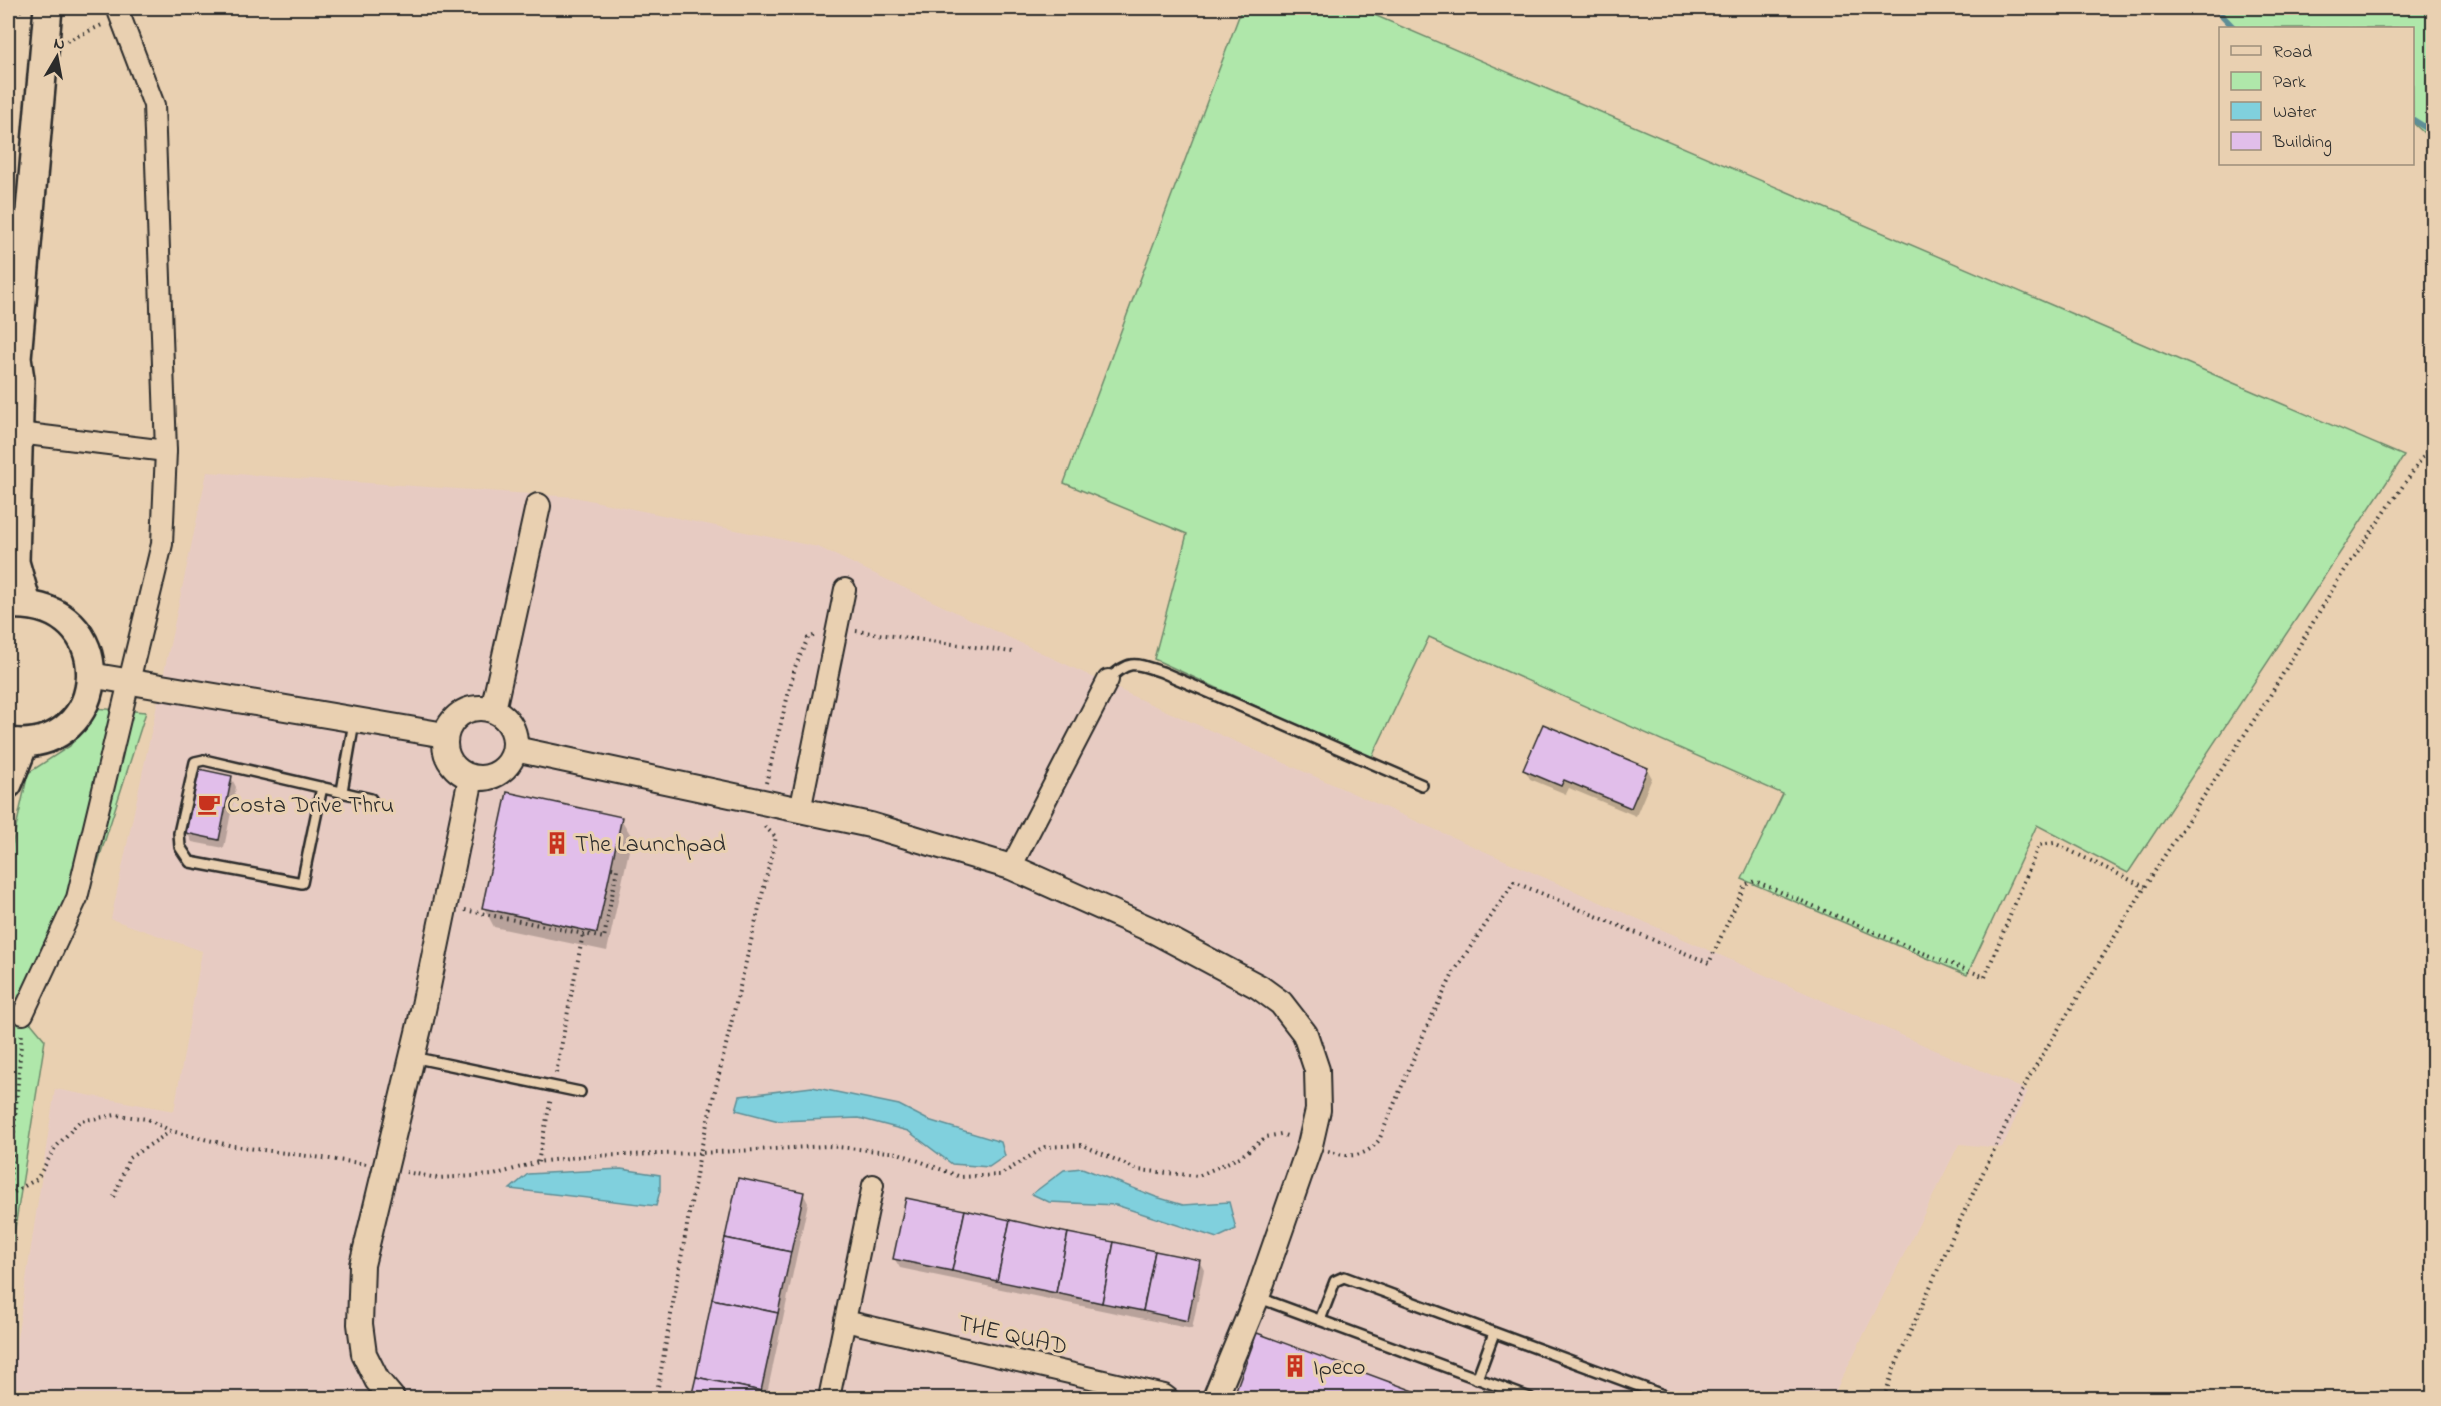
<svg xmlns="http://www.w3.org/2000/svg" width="2441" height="1406" font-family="'Indie Flower',sans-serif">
	<rect width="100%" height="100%" fill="#e9d0b1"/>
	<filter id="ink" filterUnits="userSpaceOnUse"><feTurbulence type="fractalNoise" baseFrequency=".0167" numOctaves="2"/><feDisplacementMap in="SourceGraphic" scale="12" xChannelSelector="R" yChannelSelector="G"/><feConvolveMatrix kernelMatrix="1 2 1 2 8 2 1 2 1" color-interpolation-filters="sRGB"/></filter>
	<g filter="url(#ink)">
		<path fill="#e7cbc2" d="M207 472 574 497 818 547 1137 698 2028 1091 2002 1148 1959 1144 1832 1398H8L55 1089 174 1111 202 951 111 919Z"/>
		<g fill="#afe7aa" stroke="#6d896a" stroke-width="1.5">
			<path d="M1242 8H1358L2404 456 2128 873 2037 825 1967 975 1742 879 1783 794 1429 637 1371 759 1154 659 1187 534 1064 483Z"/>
			<path d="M2215 8H2433V141L2413 123 2412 28H2234Z"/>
			<path d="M93 708 146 712 90 887 67 900 15 1004 45 1040 8 1272V864L28 773 70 746Z"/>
		</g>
		<g fill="#80d0dd" stroke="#5e8e96" stroke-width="1.5">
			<path d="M812 1087 899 1105 928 1120 1001 1142 1005 1156 989 1167 952 1164 908 1131 859 1118 779 1121 736 1110 740 1096Z"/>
			<path d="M1082 1168 1156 1197 1183 1205 1229 1202 1236 1229 1217 1238 1116 1205 1049 1202 1032 1194 1064 1170Z"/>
			<path d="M621 1169 660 1175V1191L656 1206 510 1189 528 1174Z"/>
		</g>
		<g fill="#0003">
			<path d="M1525 769H1647L1652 778 1636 816 1569 788 1566 794 1530 779Z"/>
			<path d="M231 777 236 787 224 848 192 842 187 832Z"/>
			<path d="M621 819 632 837 607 951 494 927 484 908Z"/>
			<path d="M739 1180 803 1193 808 1203 766 1398H693Z"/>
			<path d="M894 1258 1199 1261 1204 1270 1192 1329 900 1268Z"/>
			<path d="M1257 1335 1429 1398H1234Z"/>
		</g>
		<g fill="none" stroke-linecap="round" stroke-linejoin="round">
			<g stroke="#5e8e96" stroke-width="6">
				<path d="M2215 8 2234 28"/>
				<path d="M2412 119 2434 133"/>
				<path d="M2429 130 2434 117"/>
			</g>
		</g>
		<g fill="#e1beea" stroke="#2b2b2b" stroke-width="1.5">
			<path d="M1543 724 1648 768 1631 808 1564 780 1561 786 1523 770Z"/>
			<path d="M199 769 232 776 219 840 186 833Z"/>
			<path d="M507 792 622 817 597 933 482 908Z"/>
			<path d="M738 1178 804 1192 791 1252 725 1238Z"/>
			<path d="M906 1198 965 1210 952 1271 893 1259Z"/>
			<path d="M965 1210 1010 1220 997 1281 952 1271Z"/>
			<path d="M1010 1220 1068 1233 1056 1293 997 1281Z"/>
			<path d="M1068 1233 1114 1242 1102 1303 1056 1293Z"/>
			<path d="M725 1238 791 1252 778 1313 712 1299Z"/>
			<path d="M1114 1242 1155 1251 1143 1311 1102 1303Z"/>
			<path d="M1155 1251 1200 1260 1188 1321 1143 1311Z"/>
			<path d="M712 1299 778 1313 761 1391 696 1377Z"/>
			<path d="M1257 1333 1433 1398H1233Z"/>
			<path d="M696 1377 761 1391 760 1398H691Z"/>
			<path d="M1054 1394 1073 1398H1054Z"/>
		</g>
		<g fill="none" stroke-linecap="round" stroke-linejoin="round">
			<g stroke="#2b2b2b" stroke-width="14">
				<g id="service">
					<path d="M1108 680C1129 659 1135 663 1162 672L1422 785"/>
					<path d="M322 787 302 883 190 862 180 847 179 833 195 762 204 760 371 799"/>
					<path d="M342 791 354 722"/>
					<path d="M412 1057 580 1092"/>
					<path d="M1257 1297 1530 1398"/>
					<path d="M1320 1320 1335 1281 1344 1277 1671 1398"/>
					<path d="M1477 1379 1494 1333"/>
				</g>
			</g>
			<g stroke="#2b2b2b" stroke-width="24">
				<g id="minor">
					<path d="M19 433 166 451 154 105 117 8"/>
					<path d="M800 811 845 589"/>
					<path d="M1011 867 1108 680"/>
					<path d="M23 1014 77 898 162 544 166 451"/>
					<path d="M845 1321 1164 1395 1168 1398"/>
					<path d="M829 1398 873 1185"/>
				</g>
			</g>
			<g stroke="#2b2b2b" stroke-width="28">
				<g id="tertiary">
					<path d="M90 675 445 735"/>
					<circle cx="480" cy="743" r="35"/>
					<path d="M493 710 538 506"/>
					<path d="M515 749 870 825 1011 867 1154 931 1259 987 1281 1003 1305 1034 1317 1070 1318 1110 1310 1145 1257 1297 1215 1398"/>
					<path d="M392 1398 377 1380 364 1354 360 1324 362 1265 421 1020 471 778"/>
				</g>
			</g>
			<g stroke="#2b2b2b" stroke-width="32">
				<g id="secondary">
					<path d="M27 604 15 562 20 379 17 358 48 8"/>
					<path d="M8 605C122 597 114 756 8 742"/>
					<path d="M8 784 24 744"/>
				</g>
			</g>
			<g stroke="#2b2b2b" stroke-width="4" stroke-dasharray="1.5 4.5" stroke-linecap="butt">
				<path d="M8 11 25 10"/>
				<path d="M67 41 104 24"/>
				<path d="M856 631 1012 652"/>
				<path d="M766 783 795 667 808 638 816 635"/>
				<path d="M465 910 604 938 617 869 611 868"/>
				<path d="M556 1073 583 934"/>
				<path d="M1328 1151C1349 1158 1365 1158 1379 1140L1429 1022 1455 970 1514 882 1709 963 1745 885 1755 881 1921 952 1985 977 2039 845 2054 843 2145 887"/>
				<path d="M538 1162 551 1098"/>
				<path d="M406 1172 437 1178 494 1175 538 1162 584 1156 700 1153 828 1146 898 1153 961 1177 1000 1175 1045 1147 1083 1145 1138 1170 1198 1176 1240 1157 1266 1137 1281 1134 1290 1137"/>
				<path d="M9 1195 37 1179 55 1148 80 1121 116 1115 147 1119 171 1131 233 1146 367 1164"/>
				<path d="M114 1197 129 1158 170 1132"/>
				<path d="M8 1204 22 1032"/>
				<path d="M656 1398 700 1153 776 837 764 826 763 823"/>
				<path d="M1884 1398 1893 1371 1954 1233 2029 1077 2161 861 2268 699 2338 580 2434 441"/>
			</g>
			<use href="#service" stroke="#e9d0b1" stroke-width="9"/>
			<use href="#minor" stroke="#e9d0b1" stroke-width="20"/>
			<use href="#tertiary" stroke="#e9d0b1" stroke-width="24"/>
			<use href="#secondary" stroke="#e9d0b1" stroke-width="27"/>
		</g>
	</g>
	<defs>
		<g id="cafe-bare" transform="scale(1.8)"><path d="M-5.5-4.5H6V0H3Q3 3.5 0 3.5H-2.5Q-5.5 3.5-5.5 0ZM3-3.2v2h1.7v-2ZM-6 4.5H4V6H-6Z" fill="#c8321e" stroke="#e9d0b1" stroke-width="2.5" paint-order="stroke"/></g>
		<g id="building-bare" transform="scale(1.8)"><path d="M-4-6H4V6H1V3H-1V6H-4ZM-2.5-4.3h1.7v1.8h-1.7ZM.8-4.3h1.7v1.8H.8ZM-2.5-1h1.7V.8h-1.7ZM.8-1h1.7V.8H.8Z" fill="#c8321e" stroke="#e9d0b1" stroke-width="2.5" paint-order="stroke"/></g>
	</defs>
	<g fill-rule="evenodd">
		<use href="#cafe-bare" x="209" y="804"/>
		<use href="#building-bare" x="557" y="843"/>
		<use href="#building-bare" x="1295" y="1366"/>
	</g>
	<g text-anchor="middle" stroke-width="6" stroke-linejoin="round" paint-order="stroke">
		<g font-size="24" fill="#2b2b2b" stroke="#e9d0b1" text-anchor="start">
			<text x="227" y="812">Costa Drive Thru</text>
			<text x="575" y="851">The Launchpad</text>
			<text x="1313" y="1374">Ipeco</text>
		</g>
		<g font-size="24" fill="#2b2b2b" stroke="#e9d0b1">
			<text transform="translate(1013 1334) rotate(13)" y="8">THE QUAD</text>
		</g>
	</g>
	<rect width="2441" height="1406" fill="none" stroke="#e9d0b1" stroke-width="30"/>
	<rect x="15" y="15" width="2411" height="1376" fill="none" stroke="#2b2b2b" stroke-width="2" filter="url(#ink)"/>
	<rect x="2219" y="27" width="195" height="138" fill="#e9d0b1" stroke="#9d8e7b" stroke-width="1.5"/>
	<rect x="2231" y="46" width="30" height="9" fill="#e9d0b1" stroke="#9d8e7b" stroke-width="1.5"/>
	<text x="2273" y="57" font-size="18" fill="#2b2b2b">Road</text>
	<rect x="2231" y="72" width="30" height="18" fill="#afe7aa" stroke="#9d8e7b" stroke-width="1.5"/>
	<text x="2273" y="87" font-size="18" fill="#2b2b2b">Park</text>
	<rect x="2231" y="102" width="30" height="18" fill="#80d0dd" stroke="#9d8e7b" stroke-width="1.5"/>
	<text x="2273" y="117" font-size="18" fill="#2b2b2b">Water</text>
	<rect x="2231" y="132" width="30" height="18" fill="#e1beea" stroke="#9d8e7b" stroke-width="1.5"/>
	<text x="2273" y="147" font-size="18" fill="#2b2b2b">Building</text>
	<g transform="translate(57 57) rotate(10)" stroke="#e9d0b1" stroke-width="4.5" paint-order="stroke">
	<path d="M0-4.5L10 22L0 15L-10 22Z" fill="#2b2b2b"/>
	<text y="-9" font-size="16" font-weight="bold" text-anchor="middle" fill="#2b2b2b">N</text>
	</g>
</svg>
